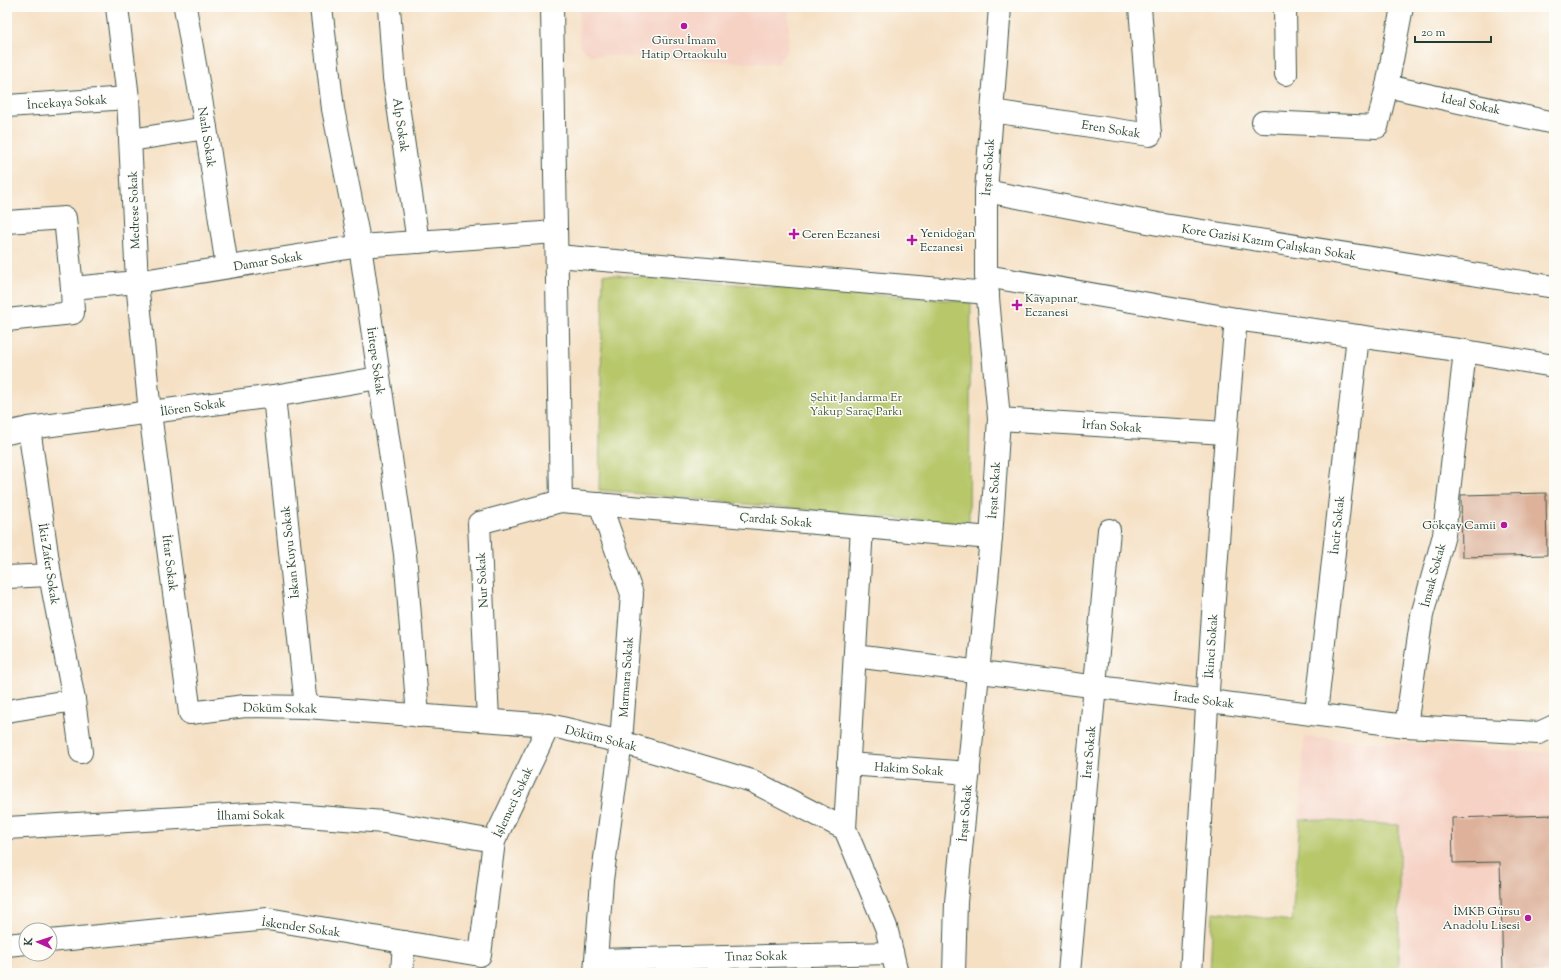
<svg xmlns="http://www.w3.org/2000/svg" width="1561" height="980" font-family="'Sorts Mill Goudy',serif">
	<rect width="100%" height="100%" fill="#fdfcf7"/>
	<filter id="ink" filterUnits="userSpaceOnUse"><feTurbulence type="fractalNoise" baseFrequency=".025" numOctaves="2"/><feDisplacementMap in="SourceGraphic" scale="8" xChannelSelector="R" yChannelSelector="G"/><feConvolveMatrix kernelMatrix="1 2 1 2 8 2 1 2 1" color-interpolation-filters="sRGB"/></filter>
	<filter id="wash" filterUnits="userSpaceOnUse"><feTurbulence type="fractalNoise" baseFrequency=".012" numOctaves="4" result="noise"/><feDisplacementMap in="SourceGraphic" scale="16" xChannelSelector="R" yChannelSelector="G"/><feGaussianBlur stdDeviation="0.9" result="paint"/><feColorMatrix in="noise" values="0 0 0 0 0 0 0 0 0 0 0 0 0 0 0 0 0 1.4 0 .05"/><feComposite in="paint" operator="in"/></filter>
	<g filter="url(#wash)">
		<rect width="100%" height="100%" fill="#f5e0c4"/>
		<g fill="#f6d2c4">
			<path d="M579 7H789L788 49 777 64 589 55 579 45Z"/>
			<path d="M1304 737 1554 753V973H1399L1398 826 1300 819Z"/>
		</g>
		<g fill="#b7c76a" stroke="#6b824f">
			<path d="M603 274 971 302 969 525 599 490Z"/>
			<path d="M1300 819 1399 825V973H1210L1213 912 1292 921Z"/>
		</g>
		<g id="blocks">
			<g fill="#ddb19a">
				<path d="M1546 493 1547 555 1462 557 1461 495Z"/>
				<path d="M1554 815V973H1503L1500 862 1453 863 1452 818Z"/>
			</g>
		</g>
	</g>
	<g filter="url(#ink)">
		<use href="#blocks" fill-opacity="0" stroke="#3f554a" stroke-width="1"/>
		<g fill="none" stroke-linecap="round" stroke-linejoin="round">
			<g stroke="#3f554a" stroke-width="24">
				<g id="street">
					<path d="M117 7 128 98 137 282 150 413 190 713 245 706 306 707 549 725 621 742 752 781 845 829 886 927 897 973"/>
					<path d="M185 7 206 128 227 267"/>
					<path d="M321 7 333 109 360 246 405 554 418 716"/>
					<path d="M389 7 394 78 418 242"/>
					<path d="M552 7 561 501"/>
					<path d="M1285 7 1286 74"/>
					<path d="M1387 86 1554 123"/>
					<path d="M7 106 128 98"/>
					<path d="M992 111 1150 135 1140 7"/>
					<path d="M1263 122 1377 127 1387 86 1402 7"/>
					<path d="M131 140 206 128"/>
					<path d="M986 191 1158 224 1554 287"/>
					<path d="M7 222 65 218 72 288"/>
					<path d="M557 256 988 293"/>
					<path d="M986 276 1236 319 1465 351 1554 366"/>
					<path d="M7 320 73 313 72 288 137 282 360 246 556 232"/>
					<path d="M274 396 306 707"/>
					<path d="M999 419 1225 433"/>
					<path d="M7 433 29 428 274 396 378 378"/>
					<path d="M7 577 50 575"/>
					<path d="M855 656 1406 726 1539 733 1554 726"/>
					<path d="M74 700 81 752"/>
					<path d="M7 711 74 700 50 575 29 428"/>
					<path d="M1316 714 1358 336"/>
					<path d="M488 720 479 523 561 501 991 538"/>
					<path d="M1406 726 1422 615 1444 535 1465 351"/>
					<path d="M848 764 969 773"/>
					<path d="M7 828 267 813 384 822 494 841"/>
					<path d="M845 829 862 527"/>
					<path d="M50 941 268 919 480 955 494 841 549 725"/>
					<path d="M7 945 26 943"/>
					<path d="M596 960 892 953"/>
					<path d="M402 973 404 942"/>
					<path d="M595 973 602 880 621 742 632 594 600 504"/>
					<path d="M954 973 956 902 991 538 999 419 986 276V191L1000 7"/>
					<path d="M1069 973 1109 530"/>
					<path d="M1191 973C1204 755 1216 537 1236 319"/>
				</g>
			</g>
			<use href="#street" stroke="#fff" stroke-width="22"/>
		</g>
	</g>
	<g fill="#b5179e" stroke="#fdfcf7" stroke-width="1.5">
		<circle cx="684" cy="26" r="4"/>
		<path d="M792 228h4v4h4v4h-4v4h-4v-4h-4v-4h4z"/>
		<path d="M910 234h4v4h4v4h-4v4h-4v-4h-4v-4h4z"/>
		<path d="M1015 299h4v4h4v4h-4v4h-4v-4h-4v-4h4z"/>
		<circle cx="1504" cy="525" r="4"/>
		<circle cx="1528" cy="918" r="4"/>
	</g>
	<g text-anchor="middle" stroke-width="3" stroke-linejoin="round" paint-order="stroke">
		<g font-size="12" fill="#1f3d34" stroke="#fdfcf7" text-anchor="start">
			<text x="684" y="44" text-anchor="middle">Gürsu İmam<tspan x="684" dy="14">Hatip Ortaokulu</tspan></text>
			<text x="920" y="237">Yenidoğan<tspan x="920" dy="14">Eczanesi</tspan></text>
			<text x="802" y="238">Ceren Eczanesi</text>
			<text x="1025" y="302">Kayapınar<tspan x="1025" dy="14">Eczanesi</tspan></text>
			<text x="1496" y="529" text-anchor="end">Gökçay Camii</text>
			<text x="1520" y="915" text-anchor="end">İMKB Gürsu<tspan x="1520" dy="14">Anadolu Lisesi</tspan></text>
		</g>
		<g font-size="12" fill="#1f3d34" stroke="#fdfcf7">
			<text transform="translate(67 102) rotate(-4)" y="4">İncekaya Sokak</text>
			<text transform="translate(1471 104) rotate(12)" y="4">İdeal Sokak</text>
			<text transform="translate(401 125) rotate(82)" y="4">Alp Sokak</text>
			<text transform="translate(1111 129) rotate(9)" y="4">Eren Sokak</text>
			<text transform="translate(207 137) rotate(81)" y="4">Nazlı Sokak</text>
			<text transform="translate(988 167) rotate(-86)" y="4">İrşat Sokak</text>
			<text transform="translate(134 210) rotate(-92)" y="4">Medrese Sokak</text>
			<text transform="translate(1269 242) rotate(9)" y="4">Kore Gazisi Kazım Çalışkan Sokak</text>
			<text transform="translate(268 261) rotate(-9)" y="4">Damar Sokak</text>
			<text transform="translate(376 361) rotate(82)" y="4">İritepe Sokak</text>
			<text transform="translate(193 407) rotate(-8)" y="4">İlören Sokak</text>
			<text transform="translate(1112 426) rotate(4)" y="4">İrfan Sokak</text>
			<text transform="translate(994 490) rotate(-86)" y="4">İrşat Sokak</text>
			<text transform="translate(776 520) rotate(5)" y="4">Çardak Sokak</text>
			<text transform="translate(1337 525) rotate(-84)" y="4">İncir Sokak</text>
			<text transform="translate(290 552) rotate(-96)" y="4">İskan Kuyu Sokak</text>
			<text transform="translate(170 563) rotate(83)" y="4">İftar Sokak</text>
			<text transform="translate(49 564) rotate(81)" y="4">İkiz Zafer Sokak</text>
			<text transform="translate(1433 575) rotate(-75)" y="4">İmsak Sokak</text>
			<text transform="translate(482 580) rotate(-93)" y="4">Nur Sokak</text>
			<text transform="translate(1211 646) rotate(-86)" y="4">İkinci Sokak</text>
			<text transform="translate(626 677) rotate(-86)" y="4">Marmara Sokak</text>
			<text transform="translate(1204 700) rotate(7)" y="4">İrade Sokak</text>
			<text transform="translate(280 708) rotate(1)" y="4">Döküm Sokak</text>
			<text transform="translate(601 738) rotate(14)" y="4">Döküm Sokak</text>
			<text transform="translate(1089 752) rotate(-85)" y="4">İrat Sokak</text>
			<text transform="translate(909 769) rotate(4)" y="4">Hakim Sokak</text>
			<text transform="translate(513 802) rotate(-65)" y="4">İşlemeci Sokak</text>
			<text transform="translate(965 813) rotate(-85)" y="4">İrşat Sokak</text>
			<text transform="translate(251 815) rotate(-1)" y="4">İlhami Sokak</text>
			<text transform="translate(301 927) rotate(8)" y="4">İskender Sokak</text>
			<text transform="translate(756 956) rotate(-1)" y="4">Tınaz Sokak</text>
		</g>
		<g font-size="12" fill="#456042" stroke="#fdfcf7">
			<text x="856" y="401">Şehit Jandarma Er<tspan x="856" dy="14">Yakup Saraç Parkı</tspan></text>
		</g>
	</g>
	<rect width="1561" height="980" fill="none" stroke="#fdfcf7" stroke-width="24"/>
	<g transform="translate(38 942) rotate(273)"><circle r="19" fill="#fdfcf7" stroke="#a4b0a9"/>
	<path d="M0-3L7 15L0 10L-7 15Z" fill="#b5179e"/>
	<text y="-6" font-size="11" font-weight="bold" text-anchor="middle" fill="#1f3d34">K</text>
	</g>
	<path d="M1415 36v6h76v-6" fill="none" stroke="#1f3d34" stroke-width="2"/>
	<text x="1421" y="36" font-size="12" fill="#1f3d34" stroke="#fdfcf7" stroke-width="3" paint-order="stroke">20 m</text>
</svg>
